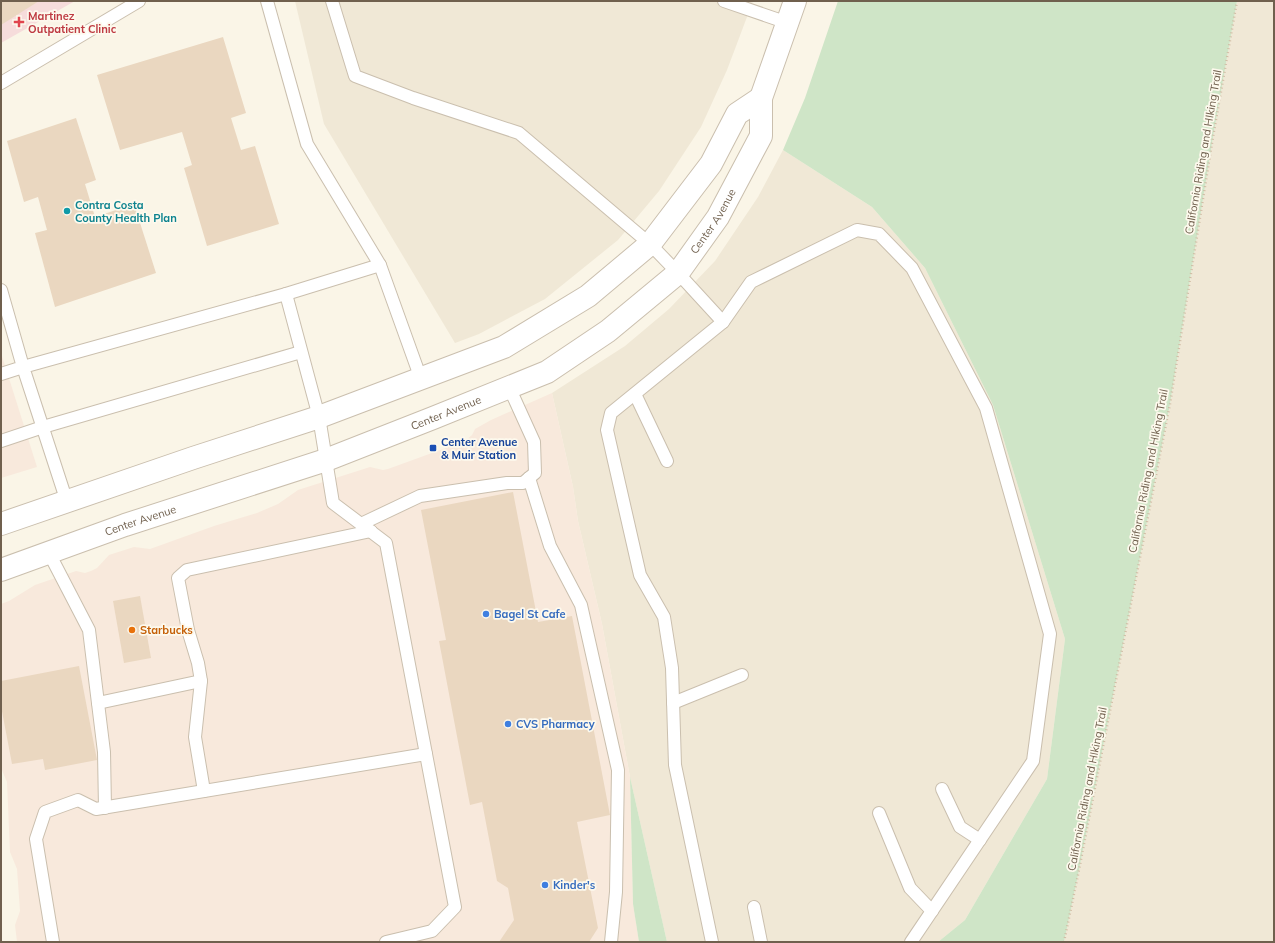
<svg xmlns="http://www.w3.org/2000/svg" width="1275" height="943" font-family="Mulish,sans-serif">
	<rect width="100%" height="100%" fill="#faf5e7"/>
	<g fill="#f0e8d6">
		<path d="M295 1H753L727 70 701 127 659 191 618 240 545 299 479 334 455 343 324 124Z"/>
		<path d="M1237 1H1274V942H1064L1078 875 1170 405 1213 137Z"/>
		<path d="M783 150 872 207 925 268 993 405 1065 639 1047 779 965 920 938 942H667L630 777 602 624 578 521 573 487 552 393 625 346 669 309 715 261 758 197Z"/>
	</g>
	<g fill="#f8e9dc">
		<path d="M1 353 37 467 1 478Z"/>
		<path d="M552 393 573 487 578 521 602 624 630 777 633 904 639 942H17L15 925 20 911 17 869 10 852 7 782 1 768V604L9 601 35 585 76 571 85 573 91 571 97 568 109 555 134 547 150 549 214 526 257 513 278 504 298 490 370 467 383 470 388 469 465 441 472 435 475 429 491 420Z"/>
	</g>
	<path fill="#f6dcdb" d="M1 1H75L1 43Z"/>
	<g fill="#cfe5c7">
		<path d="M838 1H1237L1213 137 1170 404 1078 875 1064 942H938L965 920 1047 779 1065 639 993 405 925 268 872 207 783 150 805 98Z"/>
		<path d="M630 777 667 942H639L633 904Z"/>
	</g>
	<g fill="#ead7c0">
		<path d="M1 1H39L1 25Z"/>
		<path d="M223 37 246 113 231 118 241 150 255 146 279 224 207 246 184 168 192 165 182 132 120 150 97 75Z"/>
		<path d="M76 118 96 180 85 184 95 217 134 204 156 273 55 307 35 233 47 230 38 197 24 202 7 141Z"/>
		<path d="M513 492 538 622 572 616 610 815 577 822 598 928 589 942H499L514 920 508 888 497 881 482 802 470 805 439 641 446 640 421 510Z"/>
		<path d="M140 596 151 658 124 663 113 601Z"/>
		<path d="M79 666 97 760 45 770 43 759 12 764 1 706V681Z"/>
	</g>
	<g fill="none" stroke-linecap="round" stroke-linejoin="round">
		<g stroke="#cabfae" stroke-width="14">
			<g id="service">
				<path d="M267 1 307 144 380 265"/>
				<path d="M332 1 355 76 413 98 519 133 650 244 678 273 723 322"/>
				<path d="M724 1 788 23"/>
				<path d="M1 83 139 1"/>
				<path d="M1 290 23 367 1 374"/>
				<path d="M286 294 380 265 421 379"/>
				<path d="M635 394 667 461"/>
				<path d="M1 441 43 427 301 352"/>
				<path d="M529 478 550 546 581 605 618 770 616 892 611 942"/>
				<path d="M67 502 23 367 286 294 319 417 333 503 386 543 455 907 432 931 386 942"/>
				<path d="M361 524 420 496 507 483H523L535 473 534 442 509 387"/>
				<path d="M49 553 89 630 104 752 105 808"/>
				<path d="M98 703 201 681"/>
				<path d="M673 703 742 675"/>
				<path d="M942 789 960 827 980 840"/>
				<path d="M204 791 195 737 201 681 198 663 188 630 178 578 187 570 371 531"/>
				<path d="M879 813 910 888 932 911"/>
				<path d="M754 907 761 942"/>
				<path d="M53 942 36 839 45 812 78 800 96 809 426 754"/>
				<path d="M712 942 675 765 672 668 664 617 640 575 607 430 611 413 723 322 751 282 857 230 879 234 912 268 986 408 1050 634 1033 761 911 942"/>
			</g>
		</g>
		<g stroke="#cabfae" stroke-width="24">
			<g id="tertiary">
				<path d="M1 524 193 458 319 417 504 347 588 296 650 244 711 164 737 114 761 98"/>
				<path id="s1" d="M1 570 125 525 326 460 433 418 547 372 608 331 678 273 718 217 761 136V98L795 1"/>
			</g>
		</g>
		<path stroke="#d0bda5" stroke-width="2.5" stroke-dasharray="1 3" stroke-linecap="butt" d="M1064 942 1078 875 1170 404 1213 137 1237 1"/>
		<use href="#service" stroke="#fff" stroke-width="12"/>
		<use href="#tertiary" stroke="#fff" stroke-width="22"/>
	</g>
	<path fill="#e0444e" stroke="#fdf9ed" stroke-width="1.5" d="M17 16h4v4h4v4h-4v4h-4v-4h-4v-4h4z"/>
	<circle fill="#0f9aa8" stroke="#fdf9ed" stroke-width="1.5" cx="67" cy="211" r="4"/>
	<rect fill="#1a4fb4" stroke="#fdf9ed" stroke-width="1.5" x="429" y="444" width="8" height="8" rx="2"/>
	<g fill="#3f7fe0" stroke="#fdf9ed" stroke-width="1.5">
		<circle cx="486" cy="614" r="4"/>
		<circle cx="508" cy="724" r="4"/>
		<circle cx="545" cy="885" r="4"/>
	</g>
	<circle fill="#e8710a" stroke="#fdf9ed" stroke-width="1.5" cx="132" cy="630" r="4"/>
	<g text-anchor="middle" stroke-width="3.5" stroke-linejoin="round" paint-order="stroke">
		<g font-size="11" font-weight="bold" fill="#be3a42" stroke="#fdf9ed" text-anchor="start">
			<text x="28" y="20">Martinez<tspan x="28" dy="13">Outpatient Clinic</tspan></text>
		</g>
		<g font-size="11" fill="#70604e" stroke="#fdf9ed">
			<text transform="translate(1203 152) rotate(-80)" y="4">California Riding and HIking Trail</text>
			<text dy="4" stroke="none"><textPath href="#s1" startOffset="808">Center Avenue</textPath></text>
			<text dy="4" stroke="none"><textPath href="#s1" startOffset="472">Center Avenue</textPath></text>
			<text transform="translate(1148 471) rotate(-79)" y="4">California Riding and HIking Trail</text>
			<text dy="4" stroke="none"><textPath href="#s1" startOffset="148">Center Avenue</textPath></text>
			<text transform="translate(1087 789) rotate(-79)" y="4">California Riding and HIking Trail</text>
		</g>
		<g font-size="11" font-weight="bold" fill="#0d838f" stroke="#fdf9ed" text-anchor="start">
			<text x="75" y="209">Contra Costa<tspan x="75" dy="13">County Health Plan</tspan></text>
		</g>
		<g font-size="11" font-weight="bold" fill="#164399" stroke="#fdf9ed" text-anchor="start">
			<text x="441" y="446">Center Avenue<tspan x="441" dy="13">&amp; Muir Station</tspan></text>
		</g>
		<g font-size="11" font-weight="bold" fill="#366cbe" stroke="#fdf9ed" text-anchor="start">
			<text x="494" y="618">Bagel St Cafe</text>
			<text x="516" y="728">CVS Pharmacy</text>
			<text x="553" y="889">Kinder's</text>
		</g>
		<g font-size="11" font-weight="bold" fill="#c56008" stroke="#fdf9ed" text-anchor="start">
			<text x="140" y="634">Starbucks</text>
		</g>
	</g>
	<rect width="1275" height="943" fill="none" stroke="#70604e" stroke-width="4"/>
</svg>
